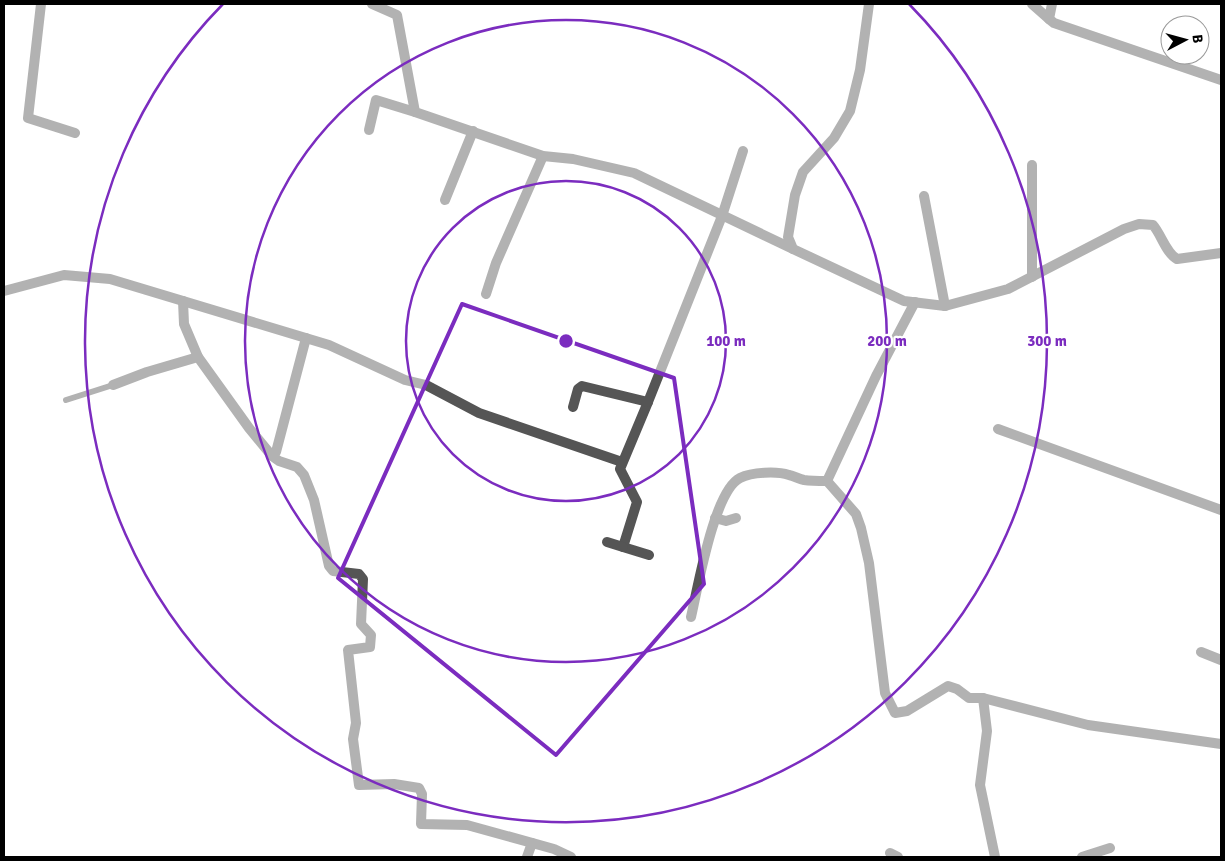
<svg xmlns="http://www.w3.org/2000/svg" width="1225" height="861" font-family="Signika,sans-serif">
	<rect width="100%" height="100%" fill="#fff"/>
	<g fill="none" stroke-linecap="round" stroke-linejoin="round">
		<path stroke="#555" stroke-width="6" d="M66 400 113 385"/>
		<g stroke="#555" stroke-width="10">
			<path d="M41 4 28 118 75 133"/>
			<path d="M372 4 397 15 415 112 543 156 573 159 634 173 793 249"/>
			<path d="M869 4 860 70 850 111 834 138 803 172 795 195 788 237 793 249 904 301 945 306 1008 289 1124 229 1139 224 1153 225C1161 234 1166 253 1177 259L1221 253"/>
			<path d="M1032 4 1049 19"/>
			<path d="M1052 4 1049 19 1054 23 1221 80"/>
			<path d="M369 130 376 100 415 112"/>
			<path d="M924 196 945 306"/>
			<path d="M445 200 473 131"/>
			<path d="M1032 277V165"/>
			<path d="M4 291 64 275 110 279 329 345 405 380 426 385 479 413 622 462"/>
			<path d="M486 294 496 263 543 156"/>
			<path d="M183 301 184 324 198 357 249 428 272 456 279 461 297 467 304 475 314 500 329 566 333 571 359 574 363 579 361 624 371 635 370 647 348 650 356 723 353 739 359 785 394 784 419 788 422 794 421 824 467 825 554 849 571 857"/>
			<path d="M915 302 876 376 827 481 856 514 861 528 869 563 885 693 895 713 907 711 948 686 957 689 969 698H983L1088 725 1221 744"/>
			<path d="M113 385 147 372 198 357"/>
			<path d="M648 402 620 469 637 502 623 547 649 555"/>
			<path d="M573 407 578 389 582 386 648 402 722 216 743 151"/>
			<path d="M998 429 1221 510"/>
			<path d="M276 452 306 338"/>
			<path d="M715 518 726 521 736 518"/>
			<path d="M607 542 623 547"/>
			<path d="M691 617C698 587 714 491 740 478 752 472 777 471 789 475 794 476 799 479 804 480 811 481 819 481 827 481"/>
			<path d="M1201 652 1221 660"/>
			<path d="M983 698 987 731 980 785 995 857"/>
			<path d="M890 853 898 857"/>
			<path d="M527 857 532 843"/>
			<path d="M1082 857 1110 848"/>
		</g>
	</g>
	<path d="M0 0H1225V861H0ZM462 304 674 378 704 584 556 755 338 578Z" fill="#fff" fill-opacity=".55" fill-rule="evenodd"/>
	<path fill="none" stroke="#7b2cbf" stroke-width="4" stroke-linejoin="round" d="M462 304 674 378 704 584 556 755 338 578Z"/>
	<g fill="none" stroke="#7b2cbf" stroke-width="2.5">
		<circle cx="566" cy="341" r="160"/>
		<circle cx="566" cy="341" r="321"/>
		<path d="M909 4A481 481 0 1 1 223 4"/>
	</g>
	<circle cx="566" cy="341" r="8" fill="#7b2cbf" stroke="#fff" stroke-width="2.5"/>
	<g font-size="15" text-anchor="middle" font-weight="bold" fill="#7b2cbf" stroke="#fff" stroke-width="4.5" stroke-linejoin="round" paint-order="stroke">
		<text x="726" y="346">100 m</text>
		<text x="887" y="346">200 m</text>
		<text x="1047" y="346">300 m</text>
	</g>
	<rect width="1225" height="861" fill="none" stroke="#000000" stroke-width="10"/>
	<g transform="translate(1185 40) rotate(84)"><circle r="24" fill="#ffffff" stroke="#999999"/>
	<path d="M0-4L9 19L0 12L-9 19Z" fill="#000000"/>
	<text y="-8" font-size="14" font-weight="bold" text-anchor="middle" fill="#000000">B</text>
	</g>
</svg>
